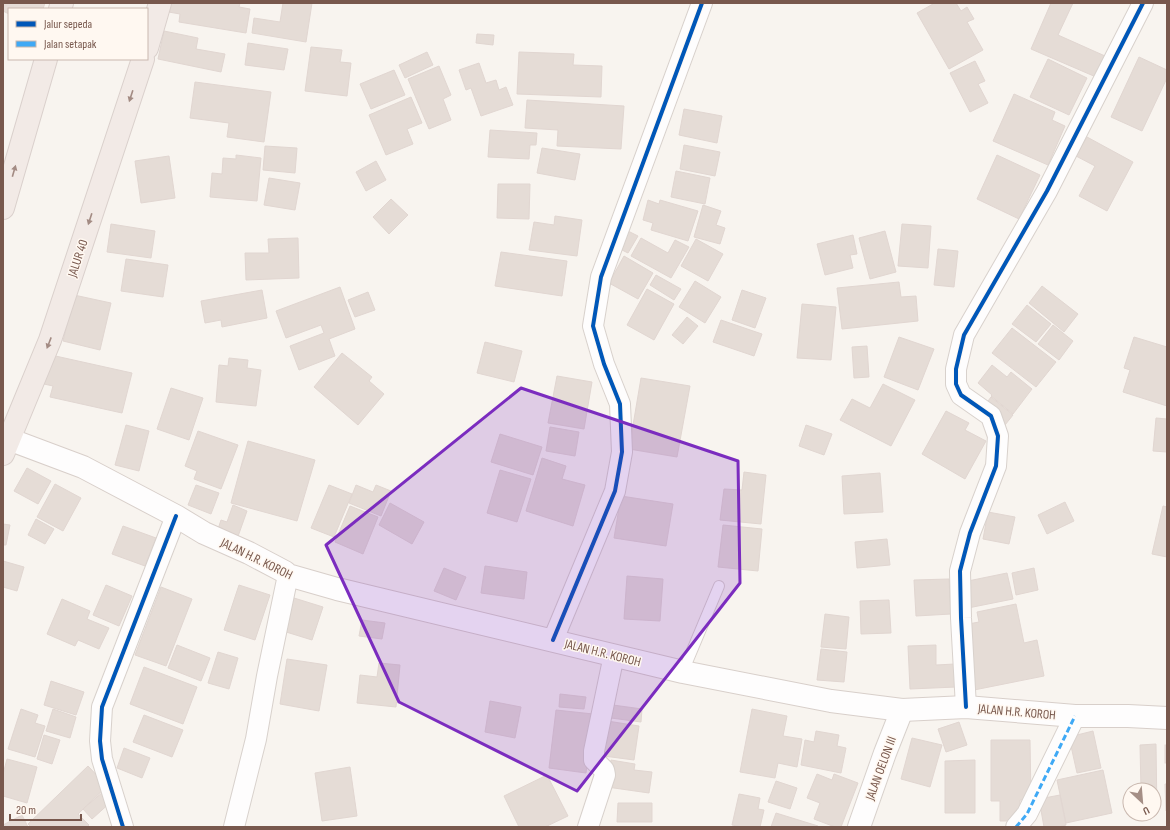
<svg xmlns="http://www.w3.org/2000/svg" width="1170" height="830" font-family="'Sofia Sans Condensed',sans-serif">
	<rect width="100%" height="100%" fill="#f8f4ef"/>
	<g fill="#e5dcd6" stroke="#e1d6d1">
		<path d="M3 3H45L43 9H9V14L3 11Z"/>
		<path d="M164 3H240L239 7 250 9 246 33 179 22 180 14 163 11Z"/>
		<path d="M283 3H312L306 42 252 33 254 18 280 22Z"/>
		<path d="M932 3H956L961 11 967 7 974 19 967 22 983 50 949 69 917 13 933 4Z"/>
		<path d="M1051 3H1073L1058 35 1105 56 1096 77 1031 49Z"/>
		<path d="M164 31 198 38 196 49 225 54 221 72 158 59Z"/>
		<path d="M477 34 494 35 493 45 476 43Z"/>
		<path d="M248 43 288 49 284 70 245 65Z"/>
		<path d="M311 47 342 50 340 62 351 63 347 96 305 91Z"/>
		<path d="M427 52 433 65 405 78 399 65Z"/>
		<path d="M519 52 574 54 573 65 602 66 601 97 517 94Z"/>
		<path d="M1139 57 1167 70V78L1142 131 1111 117Z"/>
		<path d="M1048 59 1087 78 1069 115 1030 97Z"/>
		<path d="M975 61 985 81 978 84 988 103 970 112 950 73Z"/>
		<path d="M479 63 486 83 496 80 499 90 506 87 513 105 481 116 471 88 466 90 459 70Z"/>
		<path d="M439 66 451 95 443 99 451 120 429 129 408 79Z"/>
		<path d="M394 70 405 95 371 109 360 84Z"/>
		<path d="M195 82 271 92 264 142 227 137 229 123 190 118Z"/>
		<path d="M1014 94 1055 112 1052 120 1065 126 1048 165 993 141Z"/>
		<path d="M411 97 422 123 407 129 413 144 386 155 369 115Z"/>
		<path d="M527 100 624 106 621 149 557 146 558 130 525 128Z"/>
		<path d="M684 109 722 116 717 143 679 135Z"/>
		<path d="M490 130 537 133 536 145H530L529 159 488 157Z"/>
		<path d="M1087 137 1133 162 1107 211 1079 196 1095 166 1076 156Z"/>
		<path d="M684 145 720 152 715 176 680 169Z"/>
		<path d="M265 146 297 148 295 173 263 170Z"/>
		<path d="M542 148 580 154 575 180 537 173Z"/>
		<path d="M236 155 261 158 257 201 210 197 212 173 222 174 223 158 236 159Z"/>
		<path d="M997 155 1040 175 1019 219 977 199Z"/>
		<path d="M169 156 175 198 141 203 135 161Z"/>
		<path d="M376 161 386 180 366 191 356 172Z"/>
		<path d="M676 171 710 178 705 204 671 197Z"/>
		<path d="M269 178 300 183 295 210 264 205Z"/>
		<path d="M498 184H530L529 219 497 218Z"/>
		<path d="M391 199 408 215 389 234 373 217Z"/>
		<path d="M648 200 659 204 660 200 698 211 688 241 651 230 653 223 643 220Z"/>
		<path d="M703 205 721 211 716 225 725 228 720 244 694 237Z"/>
		<path d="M555 216 582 220 577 256 529 250 534 222 554 225Z"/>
		<path d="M111 224 155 231 151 258 107 252Z"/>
		<path d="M902 224 931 226 928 268 898 266Z"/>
		<path d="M626 230 638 236 628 253 616 247Z"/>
		<path d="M885 231 896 272 870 279 859 238Z"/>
		<path d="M853 235 857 254 850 255 853 268 825 275 817 244Z"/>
		<path d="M298 238 299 278 246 280 245 253H269L268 239Z"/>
		<path d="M641 238 668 253 675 240 689 247 671 278 631 256Z"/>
		<path d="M696 239 723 254 708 281 681 266Z"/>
		<path d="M938 249 958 251 954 287 934 285Z"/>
		<path d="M501 252 567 261 562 296 495 286Z"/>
		<path d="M624 256 653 273 638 299 609 283Z"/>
		<path d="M126 259 168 265 163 297 121 291Z"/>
		<path d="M656 275 681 289 674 300 650 285Z"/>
		<path d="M695 281 721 297 705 323 679 307Z"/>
		<path d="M899 282 901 297 916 296 918 321 842 329 837 288Z"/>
		<path d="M1042 286 1078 314 1064 332 1029 303Z"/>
		<path d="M340 287 355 329 329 339 335 356 299 370 290 346 324 333 321 325 286 338 276 311Z"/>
		<path d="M647 289 674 304 654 340 627 325Z"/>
		<path d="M262 290 267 318 222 327 221 320 205 323 201 301Z"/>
		<path d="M742 290 766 298 755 328 732 320Z"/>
		<path d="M368 292 375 310 355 317 348 300Z"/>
		<path d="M74 295 111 303 100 350 63 341Z"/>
		<path d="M802 304 836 307 831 360 797 358Z"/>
		<path d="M1027 305 1051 324 1036 342 1012 324Z"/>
		<path d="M687 317 698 326 683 344 672 335Z"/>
		<path d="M721 320 762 334 754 356 713 342Z"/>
		<path d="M1053 325 1073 341 1059 360 1038 344Z"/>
		<path d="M1012 328 1056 362 1036 387 992 353Z"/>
		<path d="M899 337 934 349 918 390 884 377Z"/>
		<path d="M1134 337 1167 347V406L1123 392 1130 370 1124 368Z"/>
		<path d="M485 342 522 351 514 382 477 373Z"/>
		<path d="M867 346 869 377 854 378 852 347Z"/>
		<path d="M342 353 372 377 369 381 384 394 358 425 314 387Z"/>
		<path d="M51 355 132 373 122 413 50 397 53 386 44 384Z"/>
		<path d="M229 358 248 360 247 368 261 370 256 406 216 402 219 365 228 366Z"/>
		<path d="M992 365 1007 377 1011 372 1032 389 1013 414 991 396 992 395 978 383Z"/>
		<path d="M557 376 592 382 584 429 548 423Z"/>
		<path d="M641 378 690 386 677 457 629 449Z"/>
		<path d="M883 384 915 400 891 446 840 420 852 399 870 408Z"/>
		<path d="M171 388 203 398 189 440 157 429Z"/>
		<path d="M991 397 1013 415 1005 425 983 408Z"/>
		<path d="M946 411 969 423 965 430 986 441 965 479 922 454Z"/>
		<path d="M1156 418 1167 419V452L1153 451Z"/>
		<path d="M126 425 149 431 139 471 115 465Z"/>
		<path d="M806 425 832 434 824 455 799 446Z"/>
		<path d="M550 427 579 432 575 456 546 451Z"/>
		<path d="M198 431 238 445 221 489 194 479 197 471 185 466Z"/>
		<path d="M500 434 542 447 533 475 491 462Z"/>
		<path d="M248 441 315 460 297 521 231 503Z"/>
		<path d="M542 458 566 466 562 479 585 485 573 526 526 511Z"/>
		<path d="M27 468 51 481 38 504 14 491Z"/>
		<path d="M500 470 531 479 517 522 487 513Z"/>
		<path d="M744 472 766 475 761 524 720 520 724 489 742 490Z"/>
		<path d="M880 473 883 512 844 514 842 476Z"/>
		<path d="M55 484 81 498 63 531 37 517Z"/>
		<path d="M196 485 219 493 211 514 188 505Z"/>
		<path d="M329 485 352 494 334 537 311 528Z"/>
		<path d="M356 485 373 492 376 485 391 491 381 516 349 503Z"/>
		<path d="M621 496 673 504 666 546 614 538Z"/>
		<path d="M1065 502 1074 521 1047 534 1038 515Z"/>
		<path d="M390 503 424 522 412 544 379 525Z"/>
		<path d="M233 505 247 511 236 542 216 535 221 520 227 522Z"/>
		<path d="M350 506 378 517 363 554 335 542Z"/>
		<path d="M1163 506 1167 507V557L1152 554Z"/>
		<path d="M988 512 1015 517 1009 544 983 539Z"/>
		<path d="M36 519 54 529 45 544 28 535Z"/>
		<path d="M3 524 10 525 6 545H3Z"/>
		<path d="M723 525 762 529 758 571 718 567Z"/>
		<path d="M123 526 156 538 145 566 112 554Z"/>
		<path d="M887 539 890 565 857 568 855 542Z"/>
		<path d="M3 561 24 567 17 591 3 587Z"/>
		<path d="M485 566 527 572 524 599 481 593Z"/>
		<path d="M444 568 466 577 456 600 434 591Z"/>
		<path d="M1034 568 1038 590 1016 595 1012 573Z"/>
		<path d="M1007 573 1013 599 968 608 963 582Z"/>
		<path d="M627 576 663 579 660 621 624 619Z"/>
		<path d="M949 579 951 614 916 616 914 580Z"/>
		<path d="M106 585 132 596 119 626 93 615Z"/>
		<path d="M239 585 270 595 255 640 224 630Z"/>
		<path d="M161 587 192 599 166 666 135 655Z"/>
		<path d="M294 598 323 607 312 640 283 631Z"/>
		<path d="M62 599 90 611 87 619 109 628 99 649 78 640 75 646 47 634Z"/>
		<path d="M889 600 891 633 861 634 860 601Z"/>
		<path d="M1016 604 1024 643 1037 640 1044 676 974 690 963 625 979 622 977 612Z"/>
		<path d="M825 614 849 617 846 649 821 647Z"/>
		<path d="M362 620 385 623 382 639 359 636Z"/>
		<path d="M177 645 210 658 201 681 168 668Z"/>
		<path d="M936 645V665L955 664 956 687 910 689 908 646Z"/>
		<path d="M821 649 847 652 844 682 817 680Z"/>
		<path d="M218 652 238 658 229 689 208 683Z"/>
		<path d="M287 659 327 665 319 711 280 704Z"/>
		<path d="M379 663 400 665 396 707 357 703 360 675 377 677Z"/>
		<path d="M144 667 197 687 183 724 130 704Z"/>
		<path d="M51 681 84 692 76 715 44 705Z"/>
		<path d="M560 694 586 697 584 709 559 707Z"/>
		<path d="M490 701 521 707 515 738 485 732Z"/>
		<path d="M613 705 642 709 641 722 611 718Z"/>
		<path d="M21 709 38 715 35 723 45 726 35 757 8 749Z"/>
		<path d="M53 709 76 717 70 738 46 731Z"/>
		<path d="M752 709 787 716 783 736 802 739 797 767 778 763 775 778 740 772Z"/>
		<path d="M556 710 593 714 586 773 549 768Z"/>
		<path d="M144 715 183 730 172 757 133 742Z"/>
		<path d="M601 720 639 726 634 760 596 755Z"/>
		<path d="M959 722 967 745 946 752 938 729Z"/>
		<path d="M816 731 839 735 837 746 846 748 841 773 801 765 805 740 814 742Z"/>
		<path d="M1093 731 1101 768 1077 773 1069 737Z"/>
		<path d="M44 735 60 740 52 764 37 759Z"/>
		<path d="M912 738 942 745 930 787 901 779Z"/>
		<path d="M991 740H1030L1031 800H1020V821H1000V801H991Z"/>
		<path d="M1156 744 1157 814 1142 815 1154 814V790H1141L1140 745Z"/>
		<rect x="1165" y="745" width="2" height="18"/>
		<path d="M124 748 150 758 142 778 117 768Z"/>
		<path d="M7 759 37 767 27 803 3 796V774Z"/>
		<path d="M611 760 635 764 634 770 652 772 649 793 607 787Z"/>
		<path d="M975 760V813H945V761Z"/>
		<path d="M88 766 107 786 78 814 89 825 87 827H31L28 824Z"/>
		<path d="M350 767 357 816 322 821 315 773Z"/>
		<path d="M1103 770 1112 813 1066 823 1057 780Z"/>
		<path d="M817 774 832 780 834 774 858 783 841 827H835L814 819 820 803 807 798Z"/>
		<path d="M547 775 568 816 545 827H519L504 796Z"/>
		<path d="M776 781 797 788 790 809 768 802Z"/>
		<path d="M1165 784H1167V811H1166Z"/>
		<path d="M104 791 112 801 92 819 83 809Z"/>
		<path d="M739 794 760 798 758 809 764 810 760 827H742L732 825Z"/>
		<path d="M1060 795 1066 825 1059 827H1044L1039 799Z"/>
		<path d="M618 803H652V822H617Z"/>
		<path d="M776 813 818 826 817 827H771Z"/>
		<path d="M22 815 28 827H3V825Z"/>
	</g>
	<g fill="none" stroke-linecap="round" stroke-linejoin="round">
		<g stroke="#d8d1cc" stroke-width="12">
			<path id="service" d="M683 672 719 586"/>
		</g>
		<g stroke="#d8d1cc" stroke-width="22">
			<g id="minor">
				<path d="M553 640 615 491 622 452 620 404 604 364 593 326 601 277 702 3"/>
				<path d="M966 707 961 618 960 571 970 533 996 466 998 436 991 416 961 395 956 384V369L964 335 1047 191 1143 3"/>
				<path d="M123 827 102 759 100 741 102 707 176 516"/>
				<path d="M234 827 256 739 267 676 288 575"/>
				<path d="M588 827 605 775 604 770 594 760V751L614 655"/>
				<path d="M1016 827 1027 814 1075 716"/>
			</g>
		</g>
		<g stroke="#d8d1cc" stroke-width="24">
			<path id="tertiary" d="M859 827 885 753 902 710"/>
		</g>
		<g stroke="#d8cfca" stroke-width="24">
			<path id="secondary" d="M3 437 83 467 176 516 204 533 249 553 285 572 288 575 337 589 683 672 831 701 902 710 966 707 1075 716H1128L1167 718"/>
		</g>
		<g stroke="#dad0cc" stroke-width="24">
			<g id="trunk">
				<path d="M60 9 62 3"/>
				<path d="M147 48 160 3"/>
				<path d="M3 208 46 59"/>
				<path d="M3 454 50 340 143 59"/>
			</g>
		</g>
		<use href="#service" stroke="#fefdfd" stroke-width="10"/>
		<use href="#minor" stroke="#fefdfd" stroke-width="20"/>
		<use href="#tertiary" stroke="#fefdfd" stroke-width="22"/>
		<use href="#secondary" stroke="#fefdfd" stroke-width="22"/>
		<use href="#trunk" stroke="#f2eae6" stroke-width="22"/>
		<path stroke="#3fa9f5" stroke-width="3" stroke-dasharray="6 3" stroke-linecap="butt" d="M1016 827 1027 814 1075 716"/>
		<g stroke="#fff8f1" stroke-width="6">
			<g id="cycleway">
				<path d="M553 640 615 491 622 452 620 404 604 364 593 326 601 277 702 3"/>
				<path d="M966 707 961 618 960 571 970 533 996 466 998 436 991 416 961 395 956 384V369L964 335 1047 191 1143 3"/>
				<path d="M123 827 102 759 100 741 102 707 176 516"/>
			</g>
		</g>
		<use href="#cycleway" stroke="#0057b8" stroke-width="4"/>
	</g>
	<defs><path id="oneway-solid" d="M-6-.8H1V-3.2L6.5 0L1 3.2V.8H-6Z"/></defs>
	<g fill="#a38b83">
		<use href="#oneway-solid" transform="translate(131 96) rotate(108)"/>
		<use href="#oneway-solid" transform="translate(14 171) rotate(-74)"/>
		<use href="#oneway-solid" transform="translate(90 219) rotate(108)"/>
		<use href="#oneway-solid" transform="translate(49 343) rotate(111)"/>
	</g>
	<path fill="#7b2cbf" fill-opacity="0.2" stroke="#7b2cbf" stroke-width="3" stroke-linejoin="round" d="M521 388 738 461 740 583 577 791 399 702 326 545Z"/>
	<g text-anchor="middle" stroke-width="3" stroke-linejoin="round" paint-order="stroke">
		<g font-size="13" fill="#78584d" stroke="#fff8f1">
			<text transform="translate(77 258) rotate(-72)" y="5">JALUR 40</text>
			<text transform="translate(257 558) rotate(26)" y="5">JALAN H.R. KOROH</text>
			<text transform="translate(603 652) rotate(14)" y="5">JALAN H.R. KOROH</text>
			<text transform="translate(1017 711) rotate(5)" y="5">JALAN H.R. KOROH</text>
			<text transform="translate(880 768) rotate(-70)" y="5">JALAN OELON III</text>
		</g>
	</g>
	<rect width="1170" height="830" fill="none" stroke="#78584d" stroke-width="8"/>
	<rect x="8" y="8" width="140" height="52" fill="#fff8f1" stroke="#c9b8af"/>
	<rect x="16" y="21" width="20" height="6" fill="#0057b8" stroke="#c9b8af"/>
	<text x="44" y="28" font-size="12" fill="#78584d">Jalur sepeda</text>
	<rect x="16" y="41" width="20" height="6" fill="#3fa9f5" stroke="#c9b8af"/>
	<text x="44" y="48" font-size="12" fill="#78584d">Jalan setapak</text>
	<g transform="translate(1142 802) rotate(154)"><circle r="19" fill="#fff8f1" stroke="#c9b8af"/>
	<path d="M0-3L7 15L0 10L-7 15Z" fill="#a58f86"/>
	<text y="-6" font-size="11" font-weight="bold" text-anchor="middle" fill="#78584d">U</text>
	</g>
	<path d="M10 814v6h71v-6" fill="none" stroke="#78584d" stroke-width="2"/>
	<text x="16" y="814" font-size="12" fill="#78584d" stroke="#fff8f1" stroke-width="3" paint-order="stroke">20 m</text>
</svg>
